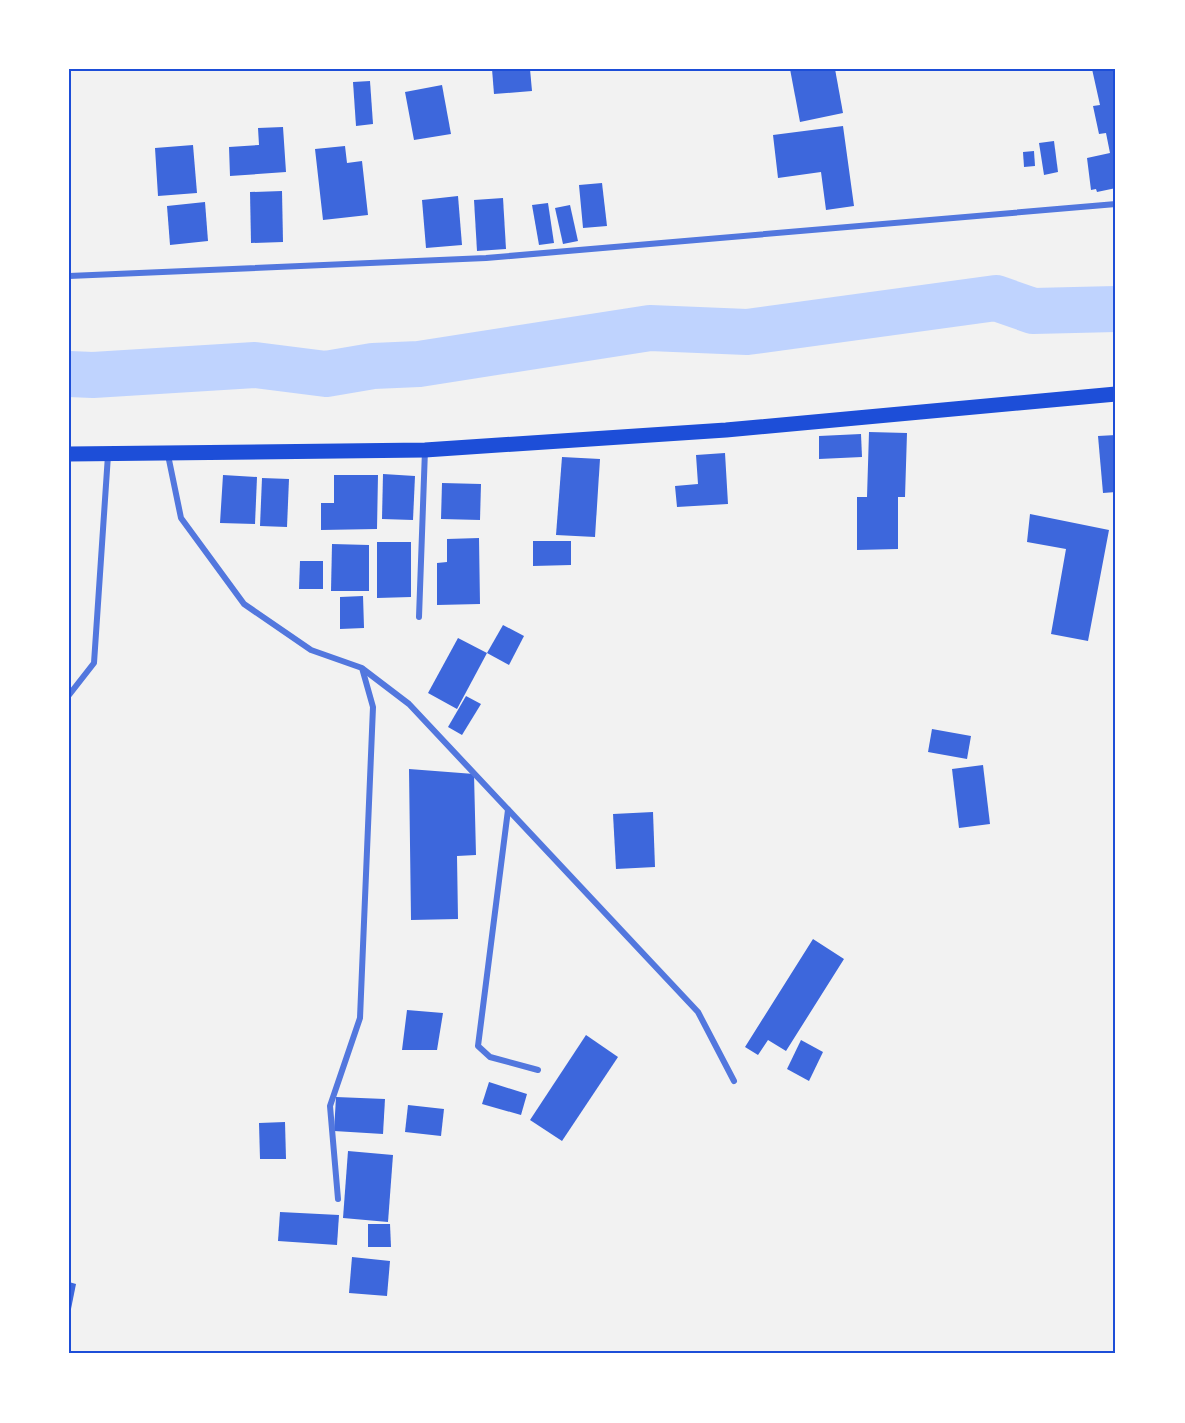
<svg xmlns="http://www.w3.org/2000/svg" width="1185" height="1423" font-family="'Alegreya Sans',sans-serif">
	<rect width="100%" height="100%" fill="#f2f2f2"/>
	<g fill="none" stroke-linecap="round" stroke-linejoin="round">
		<path stroke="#bfd3fe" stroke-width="46" d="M69 374 93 375 255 365 326 374 373 366 419 364 650 328 747 332 996 298 1033 311 1116 309"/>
	</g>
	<g fill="#3d67dc">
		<path d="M492 69H530L532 91 494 94Z"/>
		<path d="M790 69H835L843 113 800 122Z"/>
		<path d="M1092 69H1116V188L1097 192 1096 189 1091 190 1087 158 1110 153 1106 133 1099 134 1093 106 1100 105Z"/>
		<path d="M370 81 373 124 356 126 353 82Z"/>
		<path d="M442 85 451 134 414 140 405 92Z"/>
		<path d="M843 126 854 206 826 210 821 172 778 178 773 135Z"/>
		<path d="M283 127 286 172 230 176 229 147 259 145 258 128Z"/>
		<path d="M1054 141 1058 172 1044 175 1039 143Z"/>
		<path d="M193 145 197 193 158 196 155 148Z"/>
		<path d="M345 146 347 163 362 161 368 215 323 220 315 149Z"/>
		<path d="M1034 151 1035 166 1024 167 1023 152Z"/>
		<path d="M602 183 607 226 583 228 579 185Z"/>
		<path d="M282 191 283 242 251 243 250 192Z"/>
		<path d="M458 196 462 245 426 248 422 200Z"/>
		<path d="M503 198 506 249 477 251 474 200Z"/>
		<path d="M205 202 208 241 170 245 167 206Z"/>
		<path d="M548 203 554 243 539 245 532 205Z"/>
		<path d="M570 205 578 241 563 244 555 208Z"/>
		<path d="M869 432 907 433 905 497H898V549L857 550V497H867Z"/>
		<path d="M861 434 862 457 819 459V436Z"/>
		<path d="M1116 435V492L1103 493 1098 436Z"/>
		<path d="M725 453 728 504 677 507 675 486 698 484 696 455Z"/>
		<path d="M562 457 600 459 595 537 556 535Z"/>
		<path d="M383 474 415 476 413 520 382 519Z"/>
		<path d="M223 475 257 477 255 524 220 523Z"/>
		<path d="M334 475H378L377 529 321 530V503H334Z"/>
		<path d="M262 478 289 479 287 527 260 526Z"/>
		<path d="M442 483 481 484 480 520 441 519Z"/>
		<path d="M1030 514 1109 530 1088 641 1051 634 1066 549 1027 542Z"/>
		<path d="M479 538 480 604 437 605V563L447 562V539Z"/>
		<path d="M533 541H571V565L533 566Z"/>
		<path d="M377 542H411V597L377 598Z"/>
		<path d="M332 544 369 545V591H331Z"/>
		<path d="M300 561H323V589H299Z"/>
		<path d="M363 596 364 628 340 629V597Z"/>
		<path d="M503 625 524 636 509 665 487 653Z"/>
		<path d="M458 638 487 653 457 709 428 693Z"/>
		<path d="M466 696 481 704 462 735 448 727Z"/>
		<path d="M932 729 971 736 967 759 928 752Z"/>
		<path d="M983 765 990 824 959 828 952 769Z"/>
		<path d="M409 769 474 774 476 855 457 856 458 919 411 920Z"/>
		<path d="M653 812 655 867 616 869 613 814Z"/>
		<path d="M813 939 844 959 786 1051 768 1040 758 1055 745 1047Z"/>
		<path d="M407 1010 443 1013 437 1050H402Z"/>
		<path d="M586 1035 618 1057 562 1141 530 1120Z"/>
		<path d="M801 1040 823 1052 809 1081 787 1069Z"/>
		<path d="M489 1082 527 1094 521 1115 482 1104Z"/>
		<path d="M336 1097 385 1099 383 1134 334 1131Z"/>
		<path d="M408 1105 444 1109 441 1136 405 1132Z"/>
		<path d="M285 1122 286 1159H260L259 1123Z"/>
		<path d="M348 1151 393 1155 388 1222 343 1218Z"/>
		<path d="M280 1212 339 1215 337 1245 278 1241Z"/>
		<path d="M368 1224H390L391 1247H368Z"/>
		<path d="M352 1257 390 1261 387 1296 349 1293Z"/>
		<path d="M69 1282 76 1284 70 1314H69Z"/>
	</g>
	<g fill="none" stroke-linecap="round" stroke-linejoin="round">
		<g stroke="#5277de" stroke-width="6">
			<path d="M69 276 486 258 1116 204"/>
			<path d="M168 455 181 518 244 604 311 650 362 668 373 707 360 1018 330 1106 338 1199"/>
			<path d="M419 617 425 450"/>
			<path d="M363 669 409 704 698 1012 734 1081"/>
			<path d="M69 695 94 663 108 455"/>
			<path d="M508 810 478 1046 490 1057 538 1070"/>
		</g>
		<path stroke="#1d4ed8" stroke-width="15" d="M69 454 425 450 726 430 1116 394"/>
	</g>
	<rect width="1185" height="1423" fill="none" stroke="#ffffff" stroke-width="141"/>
	<rect x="70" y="70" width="1044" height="1282" fill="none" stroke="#1d4ed8" stroke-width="2"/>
</svg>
